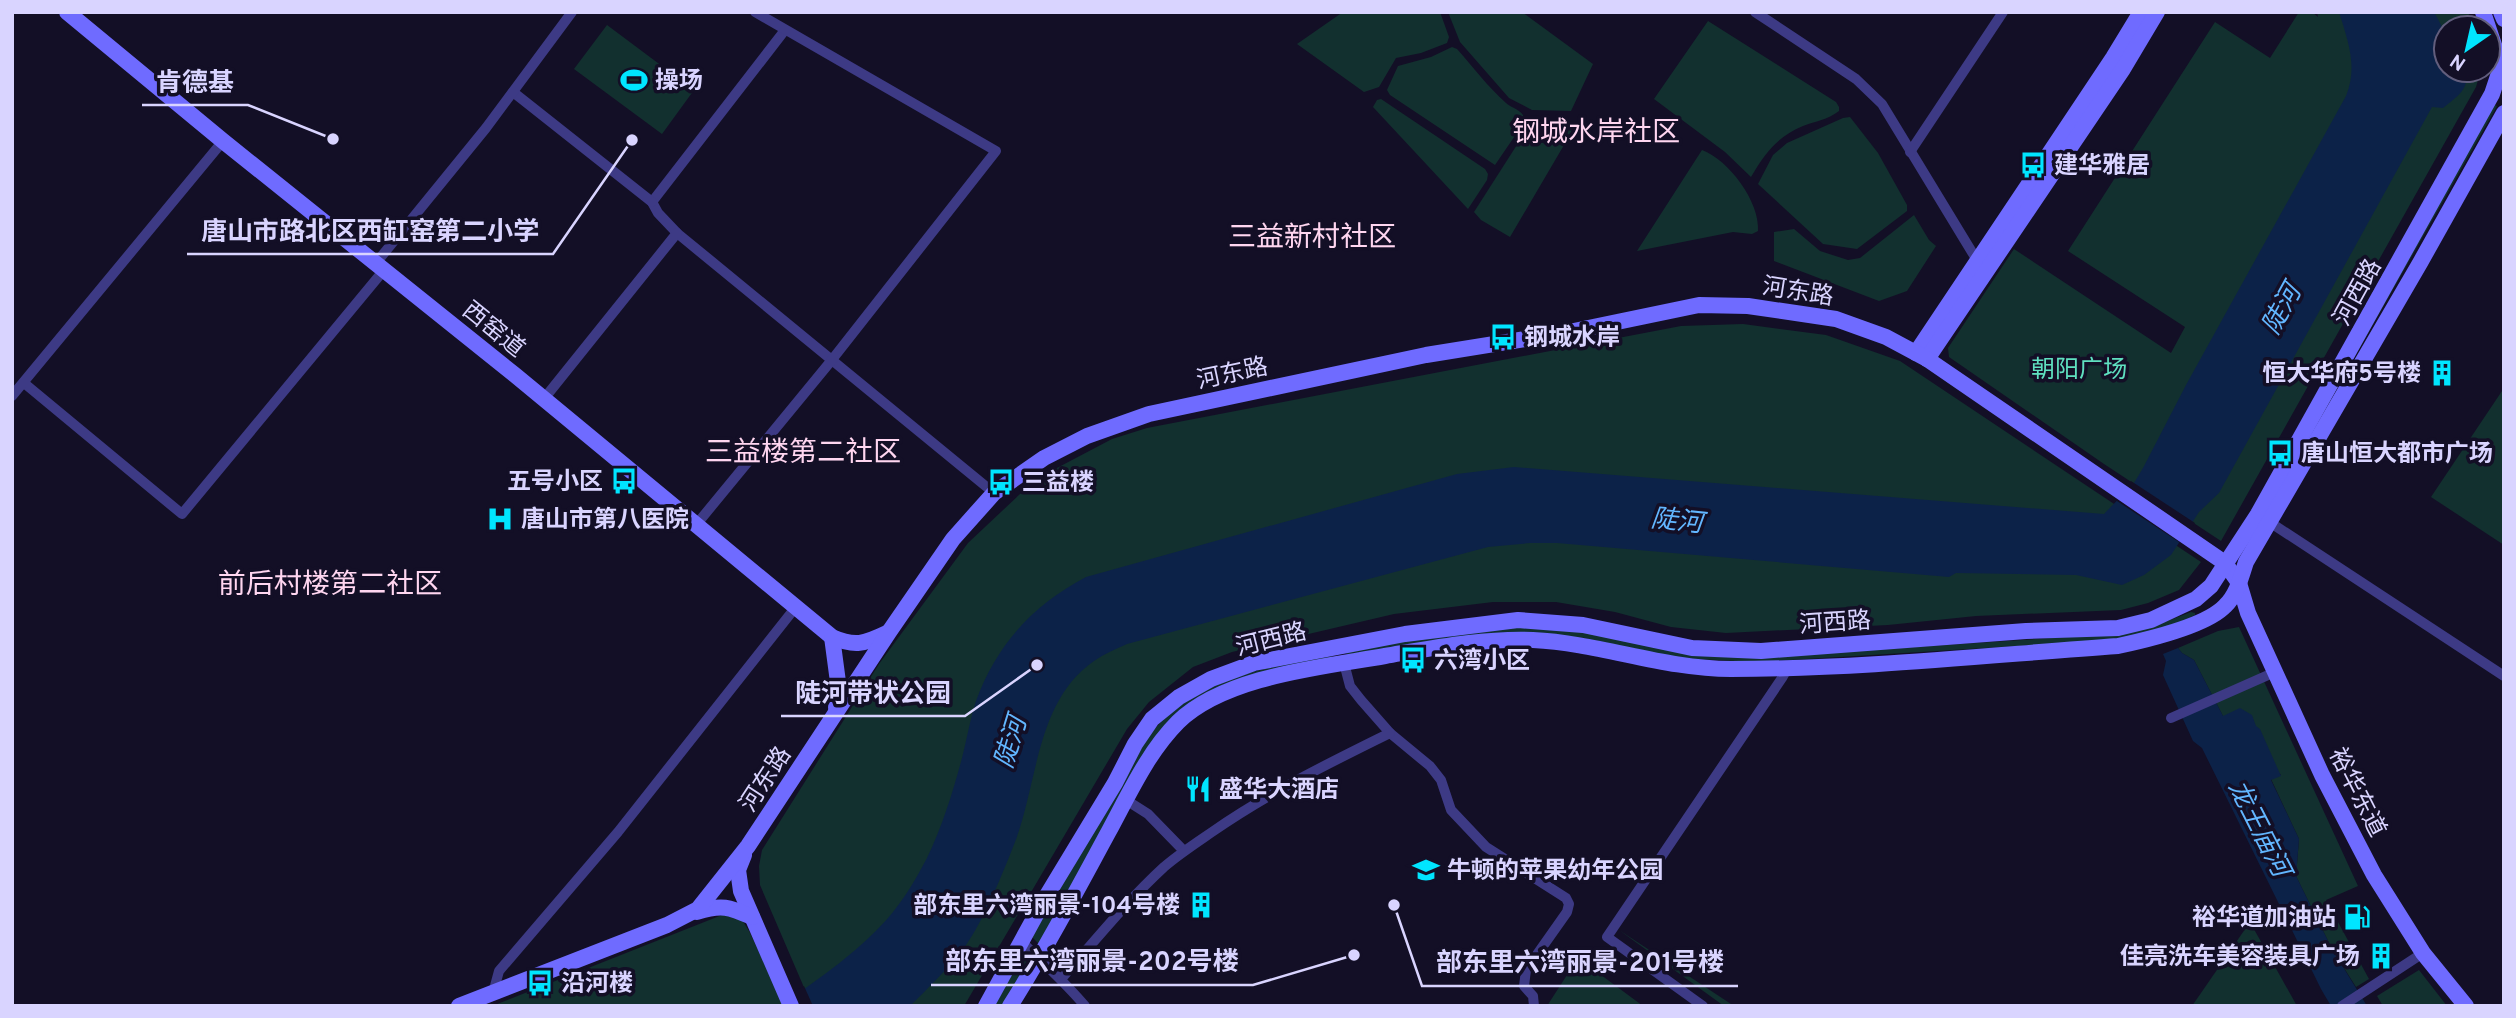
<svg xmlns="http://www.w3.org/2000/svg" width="2516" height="1018" font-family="Overpass,'Noto Sans SC',sans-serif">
	<rect width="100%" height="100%" fill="#130f26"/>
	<g fill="#12302f">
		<path d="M1343 12H1440L1449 37 1447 43 1421 53 1396 58 1379 87 1364 92 1297 44Z"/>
		<path d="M1448 12H1522L1593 64 1571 111 1532 110 1509 98 1460 42Z"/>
		<path d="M2299 12H2312L2318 17 2317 12H2468L2474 28H2446V70H2481L2476 87 2221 541 2104 464 1949 357 1948 348 2014 249 2171 353 2185 327 2068 251 2215 22 2270 58Z"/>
		<path d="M1708 21 1836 102 1839 107V111C1827 120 1816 121 1803 126 1777 137 1765 153 1751 177L1725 152 1654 99Z"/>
		<path d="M607 25 694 90 662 134 574 69Z"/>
		<path d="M1452 47 1457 49C1473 67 1488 87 1506 103 1514 110 1523 109 1525 121L1495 165 1390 95 1387 90 1398 66 1431 57Z"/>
		<path d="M1381 99 1485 169 1488 174 1487 180 1468 209 1373 107 1377 100Z"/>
		<path d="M2493 104 2497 106 2252 538Z"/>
		<path d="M1850 117 1878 153 1907 205V211L1857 249 1823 244 1758 184 1773 155 1787 143 1843 118Z"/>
		<path d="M1537 120 1574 128 1510 237 1481 220 1474 212 1531 123Z"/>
		<path d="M1702 150C1729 160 1760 202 1758 231L1752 234 1733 232 1637 251Z"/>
		<path d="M1914 215 1929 240 1936 246 1907 291 1879 301 1774 261V232L1794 229 1820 251 1848 260 1860 258Z"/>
		<path d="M1743 324 1826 335 1900 361 2201 562 2179 590 2148 603 2121 610 1976 616 1888 625 1726 633 1671 627 1615 612 1556 602H1493L1394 614 1232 652 1193 667 1149 702 1127 729 964 1006H812L760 885 759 866 762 850 879 664 968 543 1036 479 1112 439 1147 428 1681 326Z"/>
		<path d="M2504 388V545L2431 497Z"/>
		<path d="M2191 612 2195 613V615L2172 626 2114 640 1759 662 1674 658 1585 638 1537 633 1350 656 1346 653 1348 649 1493 628 1547 627 1764 657 2113 634 2157 625Z"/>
		<path d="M2239 627 2358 886 2326 900 2369 979 2356 987 2332 949 2296 876 2299 839 2271 779 2281 775 2223 716 2194 660 2182 653 2178 648 2218 631Z"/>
		<path d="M1332 656 1330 660 1176 716 1040 945 1031 936 1140 747C1190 678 1253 670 1332 656Z"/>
		<path d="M732 914 742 920 749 931 785 1006H492L722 915Z"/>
		<path d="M2250 922 2297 1006H2192Z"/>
		<path d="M1619 930 1734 1006H1724Z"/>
		<path d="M1578 958 1643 1006H1547Z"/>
		<path d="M1019 959 1031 961 1004 1006H992Z"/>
		<path d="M2419 970 2447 1006H2383L2377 996Z"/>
	</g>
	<g fill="#0c2248">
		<path d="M2339 12H2434L2446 34V70H2465C2471 89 2456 97 2443 108L2432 107 2219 493 2199 512 2171 555 2144 575 2122 585 2076 575 1956 573 1949 577 1557 543H1530L1488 547 1127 644C1116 649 1104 654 1094 661 1036 701 1038 782 1015 842 1002 875 984 920 964 948 948 969 929 987 910 1006H778C814 984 867 945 893 912 906 896 917 877 927 858 942 827 953 792 962 758 967 739 970 719 976 701 997 644 1033 605 1086 577L1457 474 1514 467 2104 514 2134 483 2143 468 2186 385 2346 96C2358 67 2348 41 2339 12Z"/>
		<path d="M2178 648 2182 653 2194 660 2223 716 2240 708 2252 715 2256 726 2260 729 2281 776 2271 780 2299 839 2296 876 2332 949 2367 1006H2331L2321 989 2202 748 2193 741 2163 675 2166 661 2163 654Z"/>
	</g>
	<g fill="#130f26">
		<path d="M2131 481 2195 523 2182 544 2114 499Z"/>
		<path d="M804 986 813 1006H783L780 1000Z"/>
	</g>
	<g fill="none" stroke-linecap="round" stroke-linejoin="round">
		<g stroke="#3d3a85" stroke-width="10">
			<path d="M1755 12 1856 79 1882 104 1978 262"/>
			<path d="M785 30 652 202 658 213 677 233 994 493"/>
			<path d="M513 92 652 202"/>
			<path d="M1910 152 2003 12"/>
			<path d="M376 263 486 128 572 12"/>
			<path d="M24 383 182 514 384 270"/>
			<path d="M12 396 223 141"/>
			<path d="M543 400 677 233"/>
			<path d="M2271 523 2504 676"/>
			<path d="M696 525 831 361 996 151 755 12"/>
			<path d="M1344 663 1350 686 1361 700 1390 733 1430 766 1441 780 1451 810 1486 847 1566 898 1569 904 1567 912 1526 970 1524 986 1533 996 1534 1006"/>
			<path d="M2171 718 2275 672"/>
			<path d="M1126 800 1148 814 1184 851"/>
			<path d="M1022 942C1044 964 1065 982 1085 1006"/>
			<path d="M1062 978C1095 941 1127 901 1164 867 1179 854 1196 843 1212 832 1268 793 1329 763 1390 733"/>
			<path d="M493 993 499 971 618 832 795 608"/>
			<path d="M1703 1006 1607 937 1782 678 1787 669"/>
			<path d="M2342 1006 2423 953"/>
		</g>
		<g stroke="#6f6bff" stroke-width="16">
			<path d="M67 12 223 141 515 375 832 637C855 647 864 644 887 633"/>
			<path d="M2501 12 2504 19"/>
			<path d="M1916 353 2113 58 2141 12"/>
			<path d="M1927 359 2123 69 2157 12"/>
			<path d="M832 637 838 682 836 708"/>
			<path d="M744 855 738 870 741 891 791 1006"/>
			<path d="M697 912C722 904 729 907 752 917"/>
			<path d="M459 1006 667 925 698 909 748 846 889 632 953 539 994 493 1044 458 1087 436 1149 414 1426 355 1569 332 1699 305 1748 306 1836 319 1886 337 1927 359 2225 563 2239 583 2248 613 2275 672 2322 775 2374 875 2423 953 2466 1006"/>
			<path d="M986 1006 1043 902 1115 783 1135 744 1152 719 1179 697 1211 679 1254 663 1405 634 1518 620 1583 625 1692 648 1761 651 2026 631 2118 628 2151 620 2196 599 2211 586 2258 514 2492 94 2499 73 2496 51 2483 12"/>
			<path d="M1010 1006C1046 949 1077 890 1109 831 1129 794 1148 752 1178 722 1225 676 1323 667 1385 656 1433 648 1484 638 1533 640 1600 643 1663 669 1731 669 1860 669 1990 655 2118 646 2146 640 2206 626 2225 606 2237 595 2241 577 2246 562L2420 263 2504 113"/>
		</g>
	</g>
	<defs>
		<g id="stadium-bare" transform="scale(2.1)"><path d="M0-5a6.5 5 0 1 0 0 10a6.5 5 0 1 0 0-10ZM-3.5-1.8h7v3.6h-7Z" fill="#00e5ff" stroke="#130f26" stroke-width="2.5" paint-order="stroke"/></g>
		<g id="bus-bare" transform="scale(2.1)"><path d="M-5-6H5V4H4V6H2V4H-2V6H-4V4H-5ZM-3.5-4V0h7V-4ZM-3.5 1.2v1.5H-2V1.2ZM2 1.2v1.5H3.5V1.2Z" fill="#00e5ff" stroke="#130f26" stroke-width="2.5" paint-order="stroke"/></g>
		<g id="building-bare" transform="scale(2.1)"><path d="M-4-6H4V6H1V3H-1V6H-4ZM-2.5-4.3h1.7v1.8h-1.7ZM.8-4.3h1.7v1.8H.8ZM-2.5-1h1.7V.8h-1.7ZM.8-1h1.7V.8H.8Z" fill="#00e5ff" stroke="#130f26" stroke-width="2.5" paint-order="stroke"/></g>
		<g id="hospital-bare" transform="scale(2.1)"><path d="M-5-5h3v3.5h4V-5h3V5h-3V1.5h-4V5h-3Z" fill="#00e5ff" stroke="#130f26" stroke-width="2.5" paint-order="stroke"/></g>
		<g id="restaurant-bare" transform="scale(2.1)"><path d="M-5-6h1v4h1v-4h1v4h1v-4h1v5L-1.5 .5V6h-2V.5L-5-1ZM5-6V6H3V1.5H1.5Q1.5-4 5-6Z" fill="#00e5ff" stroke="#130f26" stroke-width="2.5" paint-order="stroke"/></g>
		<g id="school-bare" transform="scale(2.1)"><path d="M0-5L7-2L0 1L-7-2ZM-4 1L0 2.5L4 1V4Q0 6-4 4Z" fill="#00e5ff" stroke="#130f26" stroke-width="2.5" paint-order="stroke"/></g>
		<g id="fuel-bare" transform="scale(2.1)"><path d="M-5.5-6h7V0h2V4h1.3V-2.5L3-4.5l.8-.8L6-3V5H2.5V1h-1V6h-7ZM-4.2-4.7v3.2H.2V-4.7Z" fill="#00e5ff" stroke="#130f26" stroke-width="2.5" paint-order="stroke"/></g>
	</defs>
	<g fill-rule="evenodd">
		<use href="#stadium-bare" x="634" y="80"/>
		<use href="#bus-bare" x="2033" y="165"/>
		<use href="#bus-bare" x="1503" y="337"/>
		<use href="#building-bare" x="2442" y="373"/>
		<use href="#bus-bare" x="2280" y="453"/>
		<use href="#bus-bare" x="624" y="481"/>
		<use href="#bus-bare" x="1001" y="482"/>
		<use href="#hospital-bare" x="500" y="519"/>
		<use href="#bus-bare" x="1413" y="660"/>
		<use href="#restaurant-bare" x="1198" y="789"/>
		<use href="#school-bare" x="1426" y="870"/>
		<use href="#building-bare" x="1201" y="905"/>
		<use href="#fuel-bare" x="2357" y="917"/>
		<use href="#building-bare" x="2381" y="956"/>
		<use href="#bus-bare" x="540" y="983"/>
	</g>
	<g text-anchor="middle" stroke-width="7" stroke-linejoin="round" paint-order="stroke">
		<g font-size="24" font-weight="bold" fill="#d9d4ff" stroke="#130f26" text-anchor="start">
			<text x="655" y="88">操场</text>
			<text x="2054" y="173">建华雅居</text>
			<text x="1524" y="345">钢城水岸</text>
			<text x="2421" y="381" text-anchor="end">恒大华府5号楼</text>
			<text x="2301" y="461">唐山恒大都市广场</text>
			<text x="603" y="489" text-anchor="end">五号小区</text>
			<text x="1022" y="490">三益楼</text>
			<text x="521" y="527">唐山市第八医院</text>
			<text x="1434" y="668">六湾小区</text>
			<text x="1219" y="797">盛华大酒店</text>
			<text x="1447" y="878">牛顿的苹果幼年公园</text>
			<text x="1180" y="913" text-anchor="end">部东里六湾丽景-104号楼</text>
			<text x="2336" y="925" text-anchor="end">裕华道加油站</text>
			<text x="2360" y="964" text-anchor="end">佳亮洗车美容装具广场</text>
			<text x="561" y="991">沿河楼</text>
		</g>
		<g font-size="24" fill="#d9d4ff" stroke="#130f26">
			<text transform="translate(1798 291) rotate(9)" y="8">河东路</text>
			<text transform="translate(2357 292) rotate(-61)" y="8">河西路</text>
			<text transform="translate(494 329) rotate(39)" y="8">西窑道</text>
			<text transform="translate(1232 373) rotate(-12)" y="8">河东路</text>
			<text transform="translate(1835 622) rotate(-4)" y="8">河西路</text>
			<text transform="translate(1271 639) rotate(-14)" y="8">河西路</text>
			<text transform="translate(765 779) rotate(-57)" y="8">河东路</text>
			<text transform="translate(2358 792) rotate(63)" y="8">裕华东道</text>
		</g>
		<g font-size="24" fill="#5fe0c0" stroke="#130f26">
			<text x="2079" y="377">朝阳广场</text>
		</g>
		<g font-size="26" font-style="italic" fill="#62b6ff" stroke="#130f26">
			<text transform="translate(2281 309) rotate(-61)" y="9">陡河</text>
			<text transform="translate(1677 520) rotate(6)" y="9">陡河</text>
			<text transform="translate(1010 742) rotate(-73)" y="9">陡河</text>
			<text transform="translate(2260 828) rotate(63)" y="9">龙王庙河</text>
		</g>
		<g font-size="28" fill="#ffd6f0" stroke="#130f26">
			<text x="1596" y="141">钢城水岸社区</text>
			<text x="1312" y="246">三益新村社区</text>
			<text x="803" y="461">三益楼第二社区</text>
			<text x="330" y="593">前后村楼第二社区</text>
		</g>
	</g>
	<path fill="none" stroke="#d9d4ff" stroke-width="2.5" d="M333 139L248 105H142M632 140L553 254H187M1037 665L965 716H781M1354 955L1253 985H931M1394 905L1422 986H1738"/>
	<g fill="#d9d4ff" stroke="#130f26" stroke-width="2.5">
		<circle cx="333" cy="139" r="7"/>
		<circle cx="632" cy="140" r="7"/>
		<circle cx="1037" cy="665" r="7"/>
		<circle cx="1354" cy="955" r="7"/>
		<circle cx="1394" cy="905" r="7"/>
	</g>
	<g font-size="26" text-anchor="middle" font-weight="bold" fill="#d9d4ff" stroke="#130f26" stroke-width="7" stroke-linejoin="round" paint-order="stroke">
		<text x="195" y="91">肯德基</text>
		<text x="370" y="240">唐山市路北区西缸窑第二小学</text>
		<text x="873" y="702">陡河带状公园</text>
		<text x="1092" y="970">部东里六湾丽景-202号楼</text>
		<text x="1580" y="971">部东里六湾丽景-201号楼</text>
	</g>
	<rect width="2516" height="1018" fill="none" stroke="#d9d4ff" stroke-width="28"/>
	<g transform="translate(2467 49) rotate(214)"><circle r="33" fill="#130f26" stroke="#625e7d" stroke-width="2"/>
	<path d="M0-5L12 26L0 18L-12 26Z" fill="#00e5ff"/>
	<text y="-10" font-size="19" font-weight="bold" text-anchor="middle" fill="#d9d4ff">N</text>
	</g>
</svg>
